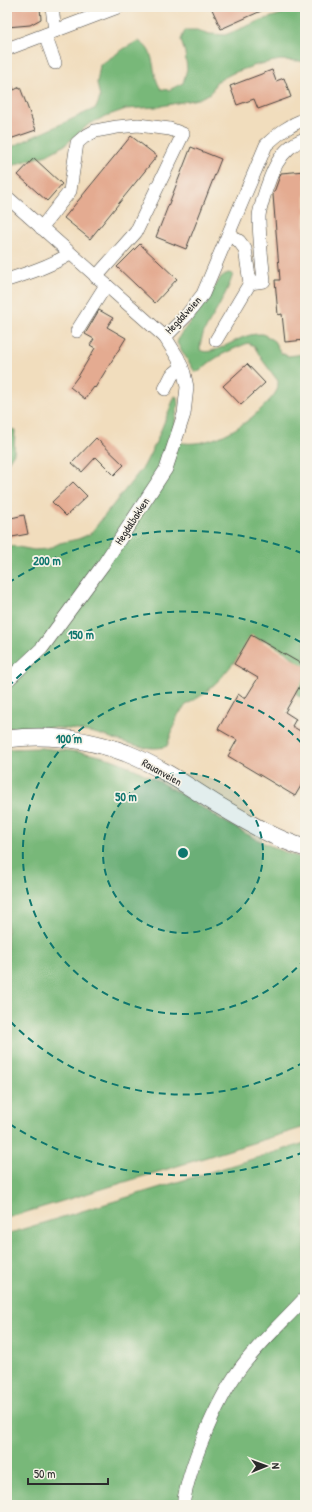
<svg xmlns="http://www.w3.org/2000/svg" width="312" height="1512" font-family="'Patrick Hand',sans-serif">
	<rect width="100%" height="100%" fill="#f7f3e8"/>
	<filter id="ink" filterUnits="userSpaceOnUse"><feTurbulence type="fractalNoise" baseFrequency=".025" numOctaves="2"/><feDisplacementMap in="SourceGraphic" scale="8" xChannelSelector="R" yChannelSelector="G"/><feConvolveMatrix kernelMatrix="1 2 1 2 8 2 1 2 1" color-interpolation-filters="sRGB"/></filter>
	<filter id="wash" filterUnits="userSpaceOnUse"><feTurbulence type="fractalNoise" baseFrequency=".012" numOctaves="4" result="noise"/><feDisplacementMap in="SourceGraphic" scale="16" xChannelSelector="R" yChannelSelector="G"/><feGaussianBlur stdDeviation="0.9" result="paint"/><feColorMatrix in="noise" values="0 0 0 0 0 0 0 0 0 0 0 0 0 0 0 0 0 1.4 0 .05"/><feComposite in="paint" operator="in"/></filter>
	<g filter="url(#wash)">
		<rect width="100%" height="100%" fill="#f1ddbd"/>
		<g fill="#78b879" stroke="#527252">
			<path d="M301 8H305V62L300 61 280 60 256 65 233 73 216 82 211 93 198 99 156 107 126 109 106 116 89 124 65 145 47 155 19 163 7 169V149L96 108 100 98 97 83 100 65 125 48 138 41C158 50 150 74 161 89L169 90 183 83 187 69 185 53 181 40 185 30H197L210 34 225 35 262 20Z"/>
			<path d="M228 273 233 274C230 285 224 296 219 306 211 321 200 333 200 350 211 357 235 339 247 336 252 334 258 334 263 334L274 341 281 353 288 356 305 354V691L302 696 299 697 297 695 295 664 294 659 287 653 265 640H258L250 643 220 679 204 694 186 705 178 715 167 746C146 754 112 736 89 732 62 727 35 726 7 728V545L34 550 48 549 60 543 78 539 90 534 144 466 156 442 175 396 177 397 178 405 175 421 178 442C207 449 244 427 263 407 268 402 274 396 277 390 278 387 278 383 278 381L263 361 254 346 248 343C231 350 213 357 200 371L195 372 177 343 180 335 204 304 221 277Z"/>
			<path d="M7 428 15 430 14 453 7 464Z"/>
			<path d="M41 748C67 751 95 752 119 762 184 789 237 839 305 859V1127L7 1218V749Z"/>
			<path d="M305 1143V1505H7V1234Z"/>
		</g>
		<g id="blocks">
			<g fill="#e4ab91">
				<path d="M7 7H40L41 19 30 25 7 27Z"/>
				<path d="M211 7H270L221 29Z"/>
				<path d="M272 70 276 81 284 78 291 97 258 109 254 99 237 105 230 86Z"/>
				<path d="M7 74H8L14 90 20 87 36 130 7 140Z"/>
				<path d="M131 136 157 156 90 239 64 218Z"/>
				<path d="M191 147 221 159 186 249 156 237Z"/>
				<path d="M34 158 62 184 47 201 18 175Z"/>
				<path d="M305 171V340L285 342 282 314 278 315 275 280H280L273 195 281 173Z"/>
				<path d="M140 244 177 279 155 303 117 267Z"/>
				<path d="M99 310 113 318 107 327 126 338 95 388 94 387 85 399 70 387 79 375 95 348 90 345 94 339 85 334Z"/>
				<path d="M247 364 265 383 241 405 223 386Z"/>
				<path d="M96 438 124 465 114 475 96 457 82 472 72 463Z"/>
				<path d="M73 482 87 496 66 516 52 502Z"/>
				<path d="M24 515 28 534 7 538V519Z"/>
				<path d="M251 635 305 666V677L285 712 296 719 292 726 305 734V779L295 796 228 756 237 740 218 729 238 694 245 699 258 678 234 664Z"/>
			</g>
		</g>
	</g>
	<g filter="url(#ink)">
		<use href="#blocks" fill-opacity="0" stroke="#494641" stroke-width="1"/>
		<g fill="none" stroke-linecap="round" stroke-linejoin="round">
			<g stroke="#494641" stroke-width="14">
				<g id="minor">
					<path d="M52 7 55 31"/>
					<path d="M45 35 55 63"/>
					<path d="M7 49 118 7"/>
					<path d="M7 197 165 337 186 316 203 294 266 145C278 134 289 125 305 119"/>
					<path d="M41 228 70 191 77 143 84 137 95 131 117 127 138 125 170 129 183 134 136 232 96 277"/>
					<path d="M229 235 239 241 245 249 250 283 264 281C262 260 259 238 259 217 259 211 262 205 263 199 270 176 279 147 305 139"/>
					<path d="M7 280C29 273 50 266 70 254"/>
					<path d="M77 331 106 285"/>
					<path d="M216 340 250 283"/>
					<path d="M165 389 172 375 182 367"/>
					<path d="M7 681 42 648 103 565 166 469 184 414 187 387 184 373 178 358 165 337"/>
					<path d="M183 1505C189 1466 216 1402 239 1370 258 1344 283 1322 305 1298"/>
				</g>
			</g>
			<g stroke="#494641" stroke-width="18">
				<path id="major" d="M7 739C47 734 88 739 126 753 159 766 189 787 218 805 247 822 273 838 305 848"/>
			</g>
			<use href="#minor" stroke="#fff" stroke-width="13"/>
			<use href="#major" stroke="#fff" stroke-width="17"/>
		</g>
	</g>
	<circle cx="183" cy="853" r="80" fill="#0f766e" fill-opacity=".12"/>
	<g fill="none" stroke="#0f766e" stroke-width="2" stroke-dasharray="7 5">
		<circle cx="183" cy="853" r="80"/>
		<path d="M305 959A161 161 0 1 1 305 747"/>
		<path d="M304 1062A241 241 0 0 1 8 1019M8 687A241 241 0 0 1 304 644"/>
		<path d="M304 1152A322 322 0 0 1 8 1123M8 583A322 322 0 0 1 304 554"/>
	</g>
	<g text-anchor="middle" stroke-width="3.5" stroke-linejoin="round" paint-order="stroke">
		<g font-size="11" fill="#2b2b2b" stroke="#f7f3e8">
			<text transform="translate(183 315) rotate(-47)" y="4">Hegdalveien</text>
			<text transform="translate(132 521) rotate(-57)" y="4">Hegdalbakken</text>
			<text transform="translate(162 772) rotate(29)" y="4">Rauanveien</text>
		</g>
	</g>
	<circle cx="183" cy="853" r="6" fill="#0f766e" stroke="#f7f3e8" stroke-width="2"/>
	<g font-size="12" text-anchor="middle" font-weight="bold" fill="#0f766e" stroke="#f7f3e8" stroke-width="3.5" stroke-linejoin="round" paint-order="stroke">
		<text x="47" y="565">200 m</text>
		<text x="81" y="639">150 m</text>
		<text x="69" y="743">100 m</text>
		<text x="126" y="801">50 m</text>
	</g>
	<rect width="312" height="1512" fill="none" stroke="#f7f3e8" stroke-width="24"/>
	<g transform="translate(266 1466) rotate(89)" stroke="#f7f3e8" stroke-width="3" paint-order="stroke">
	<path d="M0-3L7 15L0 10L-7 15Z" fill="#2b2b2b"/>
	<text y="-6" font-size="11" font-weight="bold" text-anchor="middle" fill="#2b2b2b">N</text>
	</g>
	<path d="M28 1478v6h80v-6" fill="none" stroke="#2b2b2b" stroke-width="2"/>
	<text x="34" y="1478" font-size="12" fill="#2b2b2b" stroke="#f7f3e8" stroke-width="3" paint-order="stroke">50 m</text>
</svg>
